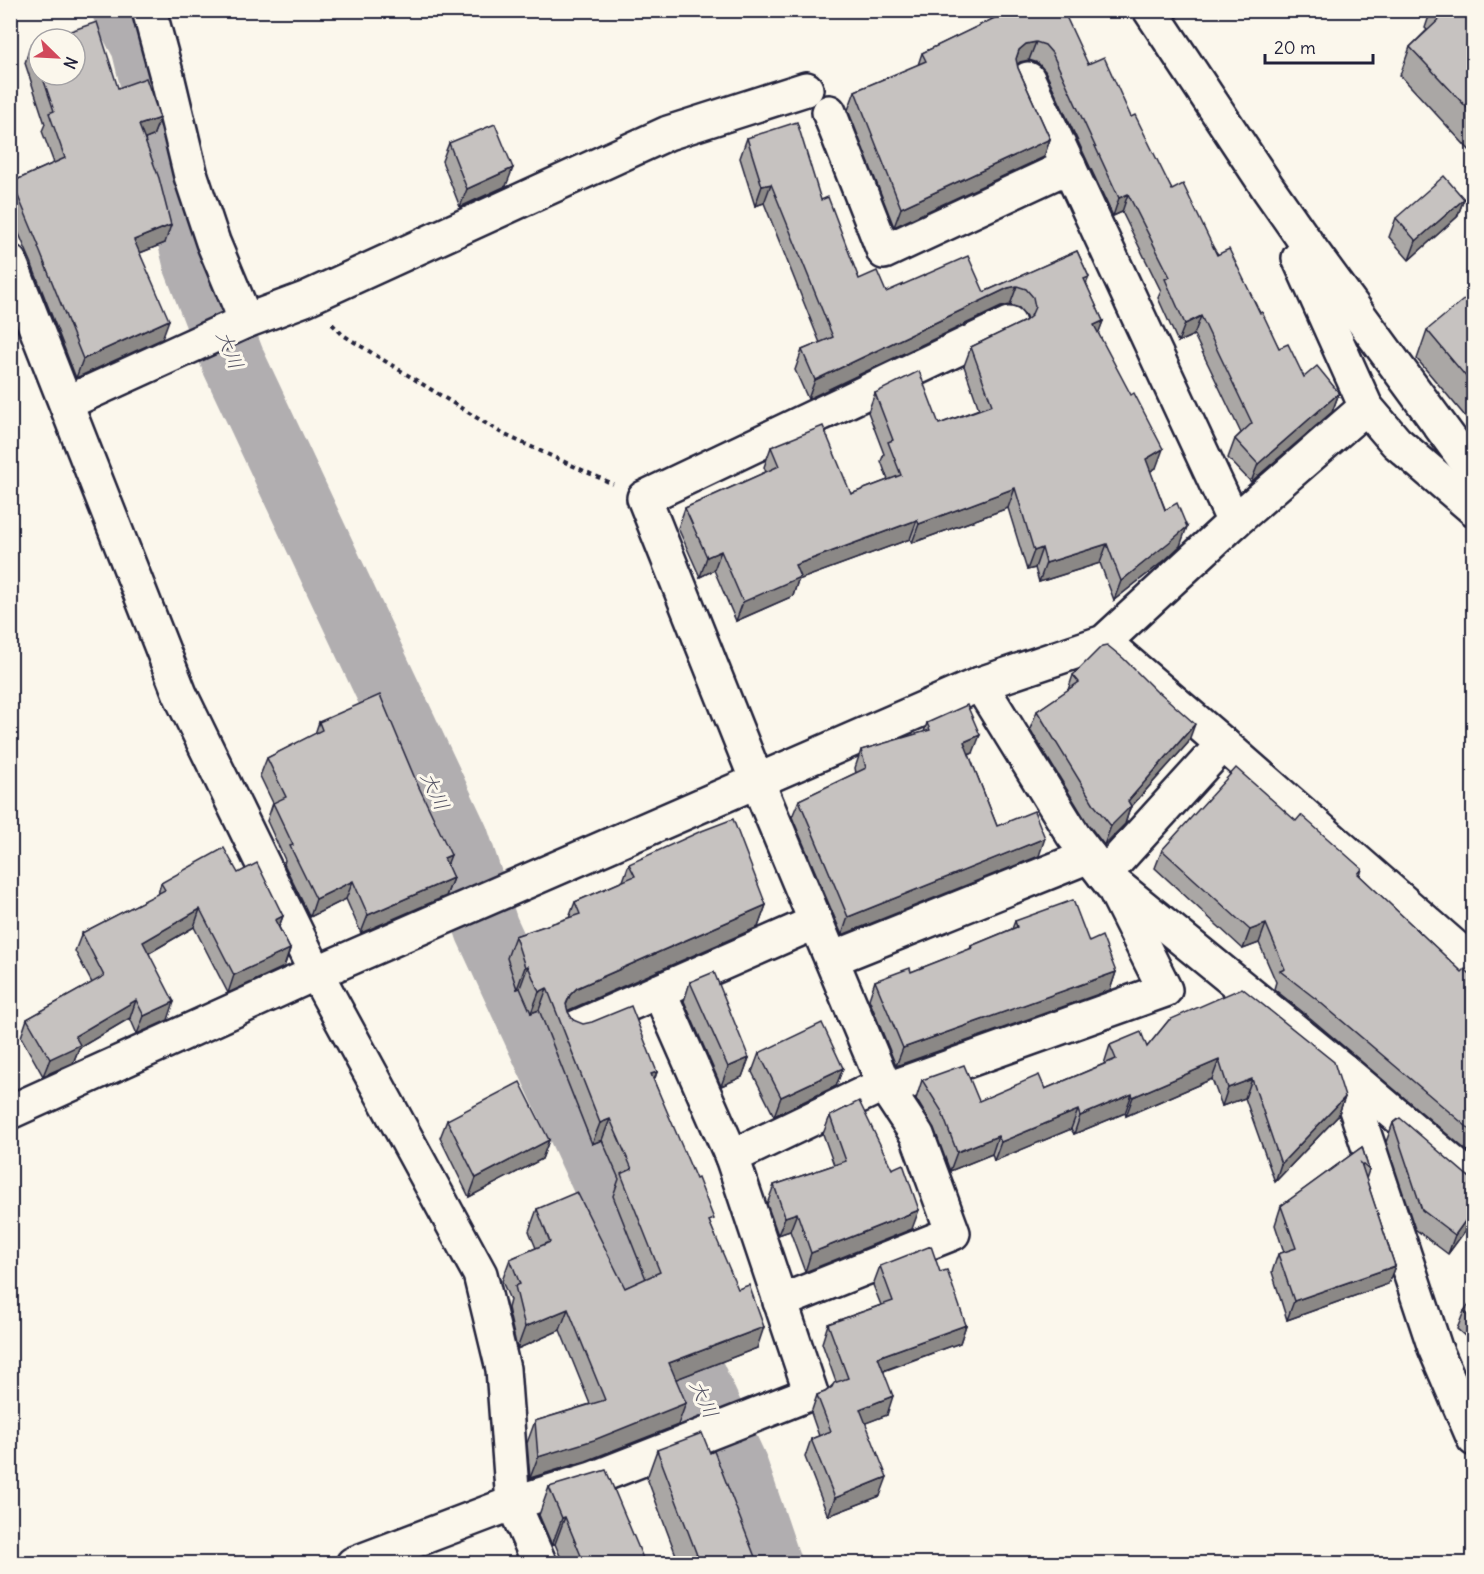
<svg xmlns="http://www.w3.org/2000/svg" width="1484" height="1574" font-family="Delius,'Klee One',sans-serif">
	<rect width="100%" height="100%" fill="#fbf7ec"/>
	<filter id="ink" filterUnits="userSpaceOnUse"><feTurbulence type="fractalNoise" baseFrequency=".0167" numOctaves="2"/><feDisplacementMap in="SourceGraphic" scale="12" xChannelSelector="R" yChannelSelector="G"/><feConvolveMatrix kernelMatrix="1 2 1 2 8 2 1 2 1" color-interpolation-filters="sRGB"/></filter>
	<g filter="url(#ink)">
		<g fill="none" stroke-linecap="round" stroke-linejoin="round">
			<path stroke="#b1aeb0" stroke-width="64" d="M124 10 143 45 195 262 234 363 457 838 487 929 736 1467 769 1564"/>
			<g stroke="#22223b" stroke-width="38">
				<g id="minor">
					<path d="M149 10 168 80 191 176 213 242 246 321"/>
					<path d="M1150 10 1268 188 1312 251 1474 472"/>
					<path d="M1028 79 1234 522"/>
					<path d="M829 112 884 252 1069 166"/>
					<path d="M1299 258 1366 407 1396 442 1474 509"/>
					<path d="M10 262 180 694 316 973 480 1274 503 1369 513 1503 353 1564"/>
					<path d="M66 403 246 321 305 299 668 133 806 89"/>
					<path d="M1104 642 1223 744 1474 964"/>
					<path d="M1223 744 1104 875 1343 1070 1474 1181"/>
					<path d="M832 959 1089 856"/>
					<path d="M659 991 732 1157"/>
					<path d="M577 1027 816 922"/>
					<path d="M1343 1070 1435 1348 1474 1439"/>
					<path d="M10 1112 316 973 980 684 1104 642 1234 522 1366 407"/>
					<path d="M780 1302 953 1233 917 1135 884 1085 757 781 644 498 1009 324"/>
					<path d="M540 1564 513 1503 592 1479 811 1393 732 1157 880 1086 899 1085 1165 990 1114 888 1073 835 980 684"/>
				</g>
			</g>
			<path stroke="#22223b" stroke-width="4" stroke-dasharray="4.5 4.5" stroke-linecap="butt" d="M332 324 343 335 503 434 613 484"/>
			<use href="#minor" stroke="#fbf7ec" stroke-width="33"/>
		</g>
		<g fill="#aaa7a5" stroke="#22223b" stroke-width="1.5">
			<path d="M1431 10H1473V154L1400 75 1410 47 1427 30 1425 28Z"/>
			<path d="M994 11 1088 64 1131 117 1172 190 1260 313 1279 348 1304 377 1339 393 1332 412 1251 482 1228 458 1235 439 1241 433 1194 335 1178 342 1158 298 1161 291 1122 212 1113 216 1045 71 1038 63 1029 60 1020 62 1017 65 1018 68 1050 139 1044 157 894 227 848 110 855 91 918 65 922 53 991 20Z"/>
			<path d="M39 42V75H75L118 88 160 118 153 136 145 139 165 243 140 253 162 339 76 378 32 265V264L10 213V185L12 182 54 163 42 131 45 124 25 63 31 44Z"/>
			<path d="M747 138 821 200 859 279 886 292H984L1077 251 1089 277 1086 284 1103 321 1098 333 1156 468 1150 471 1180 546 1165 560 1114 600 1100 563 1039 582 1035 568 1027 570 1008 508 912 543 910 539 798 580 793 596 736 621 714 570 700 577 678 528 685 508 766 472 764 467 771 447 851 494 888 480 881 461 884 454 868 412 875 393 939 424 979 409 964 366 971 347 1027 320 1026 316 1019 308 1010 305 1001 307 808 399 795 370 802 350 820 343 764 203 755 206 740 158Z"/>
			<path d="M449 143 506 186 460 207 442 161Z"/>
			<path d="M1464 199 1457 217 1409 260 1389 237 1396 218Z"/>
			<path d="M1473 305V440L1467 431 1470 422 1417 359 1427 330Z"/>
			<path d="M1073 675 1188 743 1130 808 1125 824 1104 845 1088 824 1030 729 1037 711 1068 690Z"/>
			<path d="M319 722 447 866 453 878 446 896 361 933 346 899 310 917 284 864 285 860 267 821 273 803 260 776 267 758 315 734Z"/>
			<path d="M927 723 973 753 969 755 997 826 1039 856 842 935 792 817 799 800 856 773 855 768 861 750 924 732Z"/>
			<path d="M1296 821 1362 869 1360 876 1462 972 1473 977V1156L1309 1017 1274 989 1276 982 1259 943 1243 949 1155 868 1162 850Z"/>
			<path d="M629 864 766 905 758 927 567 1012 573 1020 657 1072 654 1081 711 1226 757 1348 676 1379 678 1425 586 1461 530 1478 527 1443 535 1421 590 1404 560 1330 517 1349 508 1308 510 1300 502 1281 510 1259 536 1248 529 1231 537 1209 625 1288 646 1279 613 1196 619 1179 602 1140 592 1144 539 1010 531 1013 520 988 517 989 507 958 515 936 569 918 575 902 623 881Z"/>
			<path d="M238 873 283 916 279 927 290 949 284 967 228 993 194 927 149 953 168 1020 137 1034 130 1018 79 1048 73 1063 43 1076 21 1037 27 1019 92 983 75 951 82 933 158 894 161 883Z"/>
			<path d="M1015 921 1089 942 1116 972 1110 990 896 1066 869 999 875 981 911 972 970 949 971 946 1012 929Z"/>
			<path d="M690 982 749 1058 742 1077 721 1086 684 1001Z"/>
			<path d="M1169 1020 1345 1097 1338 1116 1275 1182 1245 1098 1222 1106 1212 1079 1126 1116 1125 1113 1074 1134 1071 1129 994 1161 992 1154 950 1171 934 1128 916 1099 922 1080 979 1101 1045 1089 1104 1064 1110 1045 1147 1047Z"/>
			<path d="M759 1053 843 1068 836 1086 774 1116 752 1072Z"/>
			<path d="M830 1116 912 1229 805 1272 790 1231 778 1235 767 1204 774 1185 834 1165 823 1134Z"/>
			<path d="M447 1120 549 1140 542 1159 469 1197 440 1138Z"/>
			<path d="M1393 1123 1469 1177 1473 1220 1448 1254 1415 1229 1386 1142Z"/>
			<path d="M1362 1147 1369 1170 1366 1179 1395 1266 1388 1284 1287 1320 1272 1272 1278 1254 1284 1252 1275 1225 1281 1206Z"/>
			<path d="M880 1266 940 1272 966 1325 960 1343 884 1371 887 1415 865 1423 880 1496 828 1516 805 1457 811 1439 819 1436 811 1413 817 1395 825 1392 836 1382 822 1343 828 1324 881 1305 873 1285Z"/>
			<path d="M1473 1299V1343L1457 1329 1464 1311Z"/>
			<path d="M657 1450 755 1557 752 1563H679L647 1478Z"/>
			<path d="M549 1487 645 1563H563L555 1544 552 1545 539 1515Z"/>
		</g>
		<g fill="#8b8886" stroke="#22223b" stroke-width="1.5">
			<path d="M1036 42 1029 60 1020 62 1012 69 1019 50 1026 44Z"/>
			<path d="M160 118 153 136 133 144 139 125Z"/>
			<path d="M1050 139 1044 157 894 227 901 208Z"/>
			<path d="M513 168 506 186 460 207 467 189Z"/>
			<path d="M771 184 764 203 755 206 762 186Z"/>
			<path d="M1128 194 1122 212 1113 216 1119 198Z"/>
			<path d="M1464 199 1457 217 1409 260 1416 241Z"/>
			<path d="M171 225 165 243 127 258 134 240Z"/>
			<path d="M1017 286 1010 305 1001 307 808 399 815 380 1008 288Z"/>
			<path d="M1201 316 1194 335 1178 342 1185 324Z"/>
			<path d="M169 320 162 339 76 378 83 359Z"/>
			<path d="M1103 321 1096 340 1094 325Z"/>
			<path d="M1339 393 1332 412 1251 482 1258 464Z"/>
			<path d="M1163 449 1156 468 1139 478 1146 459Z"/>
			<path d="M1015 488 1008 508 912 543 919 524Z"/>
			<path d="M917 520 910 539 798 580 793 596 736 621 743 602 795 565Z"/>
			<path d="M1187 527 1180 546 1165 560 1114 600 1121 581Z"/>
			<path d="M1107 544 1100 563 1039 582 1046 563Z"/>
			<path d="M1042 548 1035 568 1027 570 1034 551Z"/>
			<path d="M721 551 714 570 700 577 707 557Z"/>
			<path d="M1195 724 1188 743 1130 808 1125 824 1104 845 1111 826 1128 801Z"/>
			<path d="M980 735 973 753 957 760 964 742Z"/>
			<path d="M1045 838 1039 856 842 935 848 917Z"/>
			<path d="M451 855 444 873V858Z"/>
			<path d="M453 878 446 896 361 933 368 915Z"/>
			<path d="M353 881 346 899 310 917 316 899Z"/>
			<path d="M766 905 758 927 569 1010 562 1016 570 995 577 988Z"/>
			<path d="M200 909 194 927 137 960 143 942Z"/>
			<path d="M283 916 276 934 275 920Z"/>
			<path d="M1266 924 1259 943 1243 949 1250 930Z"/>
			<path d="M290 949 284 967 228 993 234 975Z"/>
			<path d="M528 966 520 988 517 989 525 967Z"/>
			<path d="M1116 972 1110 990 896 1066 903 1048Z"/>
			<path d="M547 988 539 1010 531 1013 539 992Z"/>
			<path d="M136 1000 130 1018 79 1048 73 1063 43 1076 50 1059 75 1036Z"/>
			<path d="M174 1002 168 1020 137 1034 144 1016Z"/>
			<path d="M749 1058 742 1077 721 1086 728 1067Z"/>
			<path d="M1219 1060 1212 1079 1126 1116 1133 1097Z"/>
			<path d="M843 1068 836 1086 774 1116 781 1097Z"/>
			<path d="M657 1072 649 1094 651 1074Z"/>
			<path d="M1252 1079 1245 1098 1222 1106 1228 1088Z"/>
			<path d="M1132 1094 1125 1113 1074 1134 1080 1116Z"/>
			<path d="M1345 1097 1338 1116 1275 1182 1281 1164Z"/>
			<path d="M1078 1110 1071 1129 994 1161 1001 1142Z"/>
			<path d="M610 1119 602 1140 592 1144 600 1123Z"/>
			<path d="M998 1136 992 1154 950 1171 957 1152Z"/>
			<path d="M549 1140 542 1159 469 1197 476 1178Z"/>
			<path d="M919 1210 912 1229 805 1272 811 1253Z"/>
			<path d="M1473 1210V1220L1448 1254 1455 1235Z"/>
			<path d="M797 1213 790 1231 778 1235 785 1217Z"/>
			<path d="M1395 1266 1388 1284 1287 1320 1294 1301Z"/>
			<path d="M568 1309 560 1330 517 1349 525 1327Z"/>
			<path d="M966 1325 960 1343 871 1375 878 1357Z"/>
			<path d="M764 1327 757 1348 661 1385 669 1363Z"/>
			<path d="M893 1396 887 1415 853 1428 860 1409Z"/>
			<path d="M686 1403 678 1425 586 1461 530 1478 538 1457Z"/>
			<path d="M887 1477 880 1496 828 1516 835 1498Z"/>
			<path d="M565 1517 555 1544 552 1545 562 1518Z"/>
			<path d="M755 1557 752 1563H737Z"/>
		</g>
		<g fill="#c6c2c0" stroke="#22223b" stroke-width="1.5">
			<path d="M995 10H1063L1088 64 1104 57 1131 117 1135 115 1172 190 1183 184 1217 255 1229 249 1260 313 1262 312 1279 348 1288 344 1304 377 1317 366 1339 393 1258 464 1235 439 1252 423 1201 316 1185 324 1165 279 1170 277 1128 194 1119 198 1052 53 1045 45 1036 42 1026 44 1019 50 1016 59 1018 68 1050 139 901 208 855 91 926 61 922 53 997 17 994 11Z"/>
			<path d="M1445 10H1473V114L1410 47 1447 12Z"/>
			<path d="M97 22 118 88 146 78 160 118 139 125 159 178 171 225 134 240 169 320 83 359 38 247 39 246 12 182 65 158 49 113 54 111 42 75H75V39H47Z"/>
			<path d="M39 42V67L31 44Z"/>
			<path d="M797 122 821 200 828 197 859 279 877 271 886 292 968 256 984 292 1077 251 1089 277 1084 279 1103 321 1094 325 1131 395 1134 393 1163 449 1146 459 1165 510 1177 503 1187 527 1172 540 1121 581 1107 544 1046 563 1042 548 1034 551 1015 488 919 524 917 520 795 565 800 577 743 602 721 551 707 557 685 508 779 466 771 447 823 426 851 494 901 475 888 442 893 440 875 393 919 371 939 424 992 405 971 347 1025 321 1031 316 1035 307 1033 297 1026 289 1017 286 1008 288 815 380 802 350 833 337 771 184 762 186 747 138Z"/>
			<path d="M495 124 513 168 467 189 449 143Z"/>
			<path d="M1444 176 1464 199 1416 241 1396 218Z"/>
			<path d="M1467 297 1473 305V385L1427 330Z"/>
			<path d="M1107 645 1123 658 1158 693 1159 692 1195 724 1128 801 1131 806 1111 826 1095 806 1037 711 1079 682 1073 675 1102 646Z"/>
			<path d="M380 695 416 781 451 855 444 858 453 878 368 915 353 881 316 899 290 846 293 845 273 803 286 797 267 758 322 730 319 722Z"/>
			<path d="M967 705 980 735 964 742 997 826 1034 811 1045 838 848 917 799 800 866 768 861 750 930 730 927 723Z"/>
			<path d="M1236 768 1296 821 1301 815 1362 869 1358 874 1462 972 1465 969 1473 977V1132L1315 998 1316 999 1280 971 1285 969 1266 924 1250 930 1162 850Z"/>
			<path d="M733 819 766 905 577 988 570 995 566 1004 568 1012 573 1020 583 1024 592 1022 631 1006 657 1072 651 1074 696 1179 698 1178 714 1219 709 1221 738 1289 749 1285 764 1327 669 1363 686 1403 594 1440 538 1457 535 1421 605 1400 568 1309 525 1327 515 1286 520 1284 510 1259 550 1242 537 1209 577 1192 625 1288 660 1272 621 1174 632 1169 610 1119 600 1123 547 988 539 992 528 966 525 967 515 936 580 914 575 902 635 876 629 864 699 832Z"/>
			<path d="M224 848 238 873 257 863 283 916 275 920 290 949 234 975 200 909 143 942 174 1002 144 1016 136 1000 75 1036 80 1045 50 1059 27 1019 104 976 82 933 165 890 161 883Z"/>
			<path d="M1073 900 1089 942 1102 936 1116 972 903 1048 875 981 910 968 911 972 972 948 971 946 1017 927 1015 921Z"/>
			<path d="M714 972 749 1058 728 1067 690 982Z"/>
			<path d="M1242 988 1334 1062 1345 1097 1281 1164 1252 1079 1228 1088 1219 1060 1133 1097 1132 1094 1080 1116 1078 1110 1001 1142 998 1136 957 1152 941 1110 922 1080 964 1065 979 1101 1039 1075 1045 1089 1116 1059 1110 1045 1141 1032 1147 1047 1169 1020Z"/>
			<path d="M822 1023 843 1068 781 1097 759 1053Z"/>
			<path d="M520 1082 549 1140 476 1178 447 1120Z"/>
			<path d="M859 1101 892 1169 903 1164 919 1210 811 1253 797 1213 785 1217 774 1185 846 1161 830 1116Z"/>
			<path d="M1400 1118 1469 1177 1473 1179V1210L1455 1235 1422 1210 1393 1123Z"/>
			<path d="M1362 1147 1369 1170 1361 1163 1395 1266 1294 1301 1278 1254 1296 1248 1281 1206Z"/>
			<path d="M931 1246 940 1272 947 1270 966 1325 878 1357 893 1396 860 1409 887 1477 835 1498 811 1439 831 1431 817 1395 825 1392 832 1387 834 1383 848 1378 828 1324 893 1301 880 1266Z"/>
			<path d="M1473 1299V1319L1464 1311Z"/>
			<path d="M702 1433 710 1453 714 1451 755 1557 737 1563H700L657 1450Z"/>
			<path d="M606 1470 645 1563H584L565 1517 562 1518 549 1487Z"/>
		</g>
	</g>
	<g text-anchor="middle" stroke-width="6" stroke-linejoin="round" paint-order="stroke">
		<g font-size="20" font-style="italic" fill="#545364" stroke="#fbf7ec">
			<text transform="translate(230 350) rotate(68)" y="7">大川</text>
			<text transform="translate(435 791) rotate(65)" y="7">大川</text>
			<text transform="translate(704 1399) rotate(65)" y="7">大川</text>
		</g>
	</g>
	<rect width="1484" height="1574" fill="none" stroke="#fbf7ec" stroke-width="36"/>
	<rect x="18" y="18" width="1448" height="1538" fill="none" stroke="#22223b" stroke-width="2" filter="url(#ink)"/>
	<g transform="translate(57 57) rotate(114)"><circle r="28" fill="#fbf7ec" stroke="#a4a2a5" stroke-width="1.5"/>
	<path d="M0-4.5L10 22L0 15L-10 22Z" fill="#d1495b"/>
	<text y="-9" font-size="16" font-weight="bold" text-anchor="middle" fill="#22223b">N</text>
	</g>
	<path d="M1265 54v9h108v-9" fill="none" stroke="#22223b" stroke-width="3"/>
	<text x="1274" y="54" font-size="18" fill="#22223b" stroke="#fbf7ec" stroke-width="4.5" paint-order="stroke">20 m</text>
</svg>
